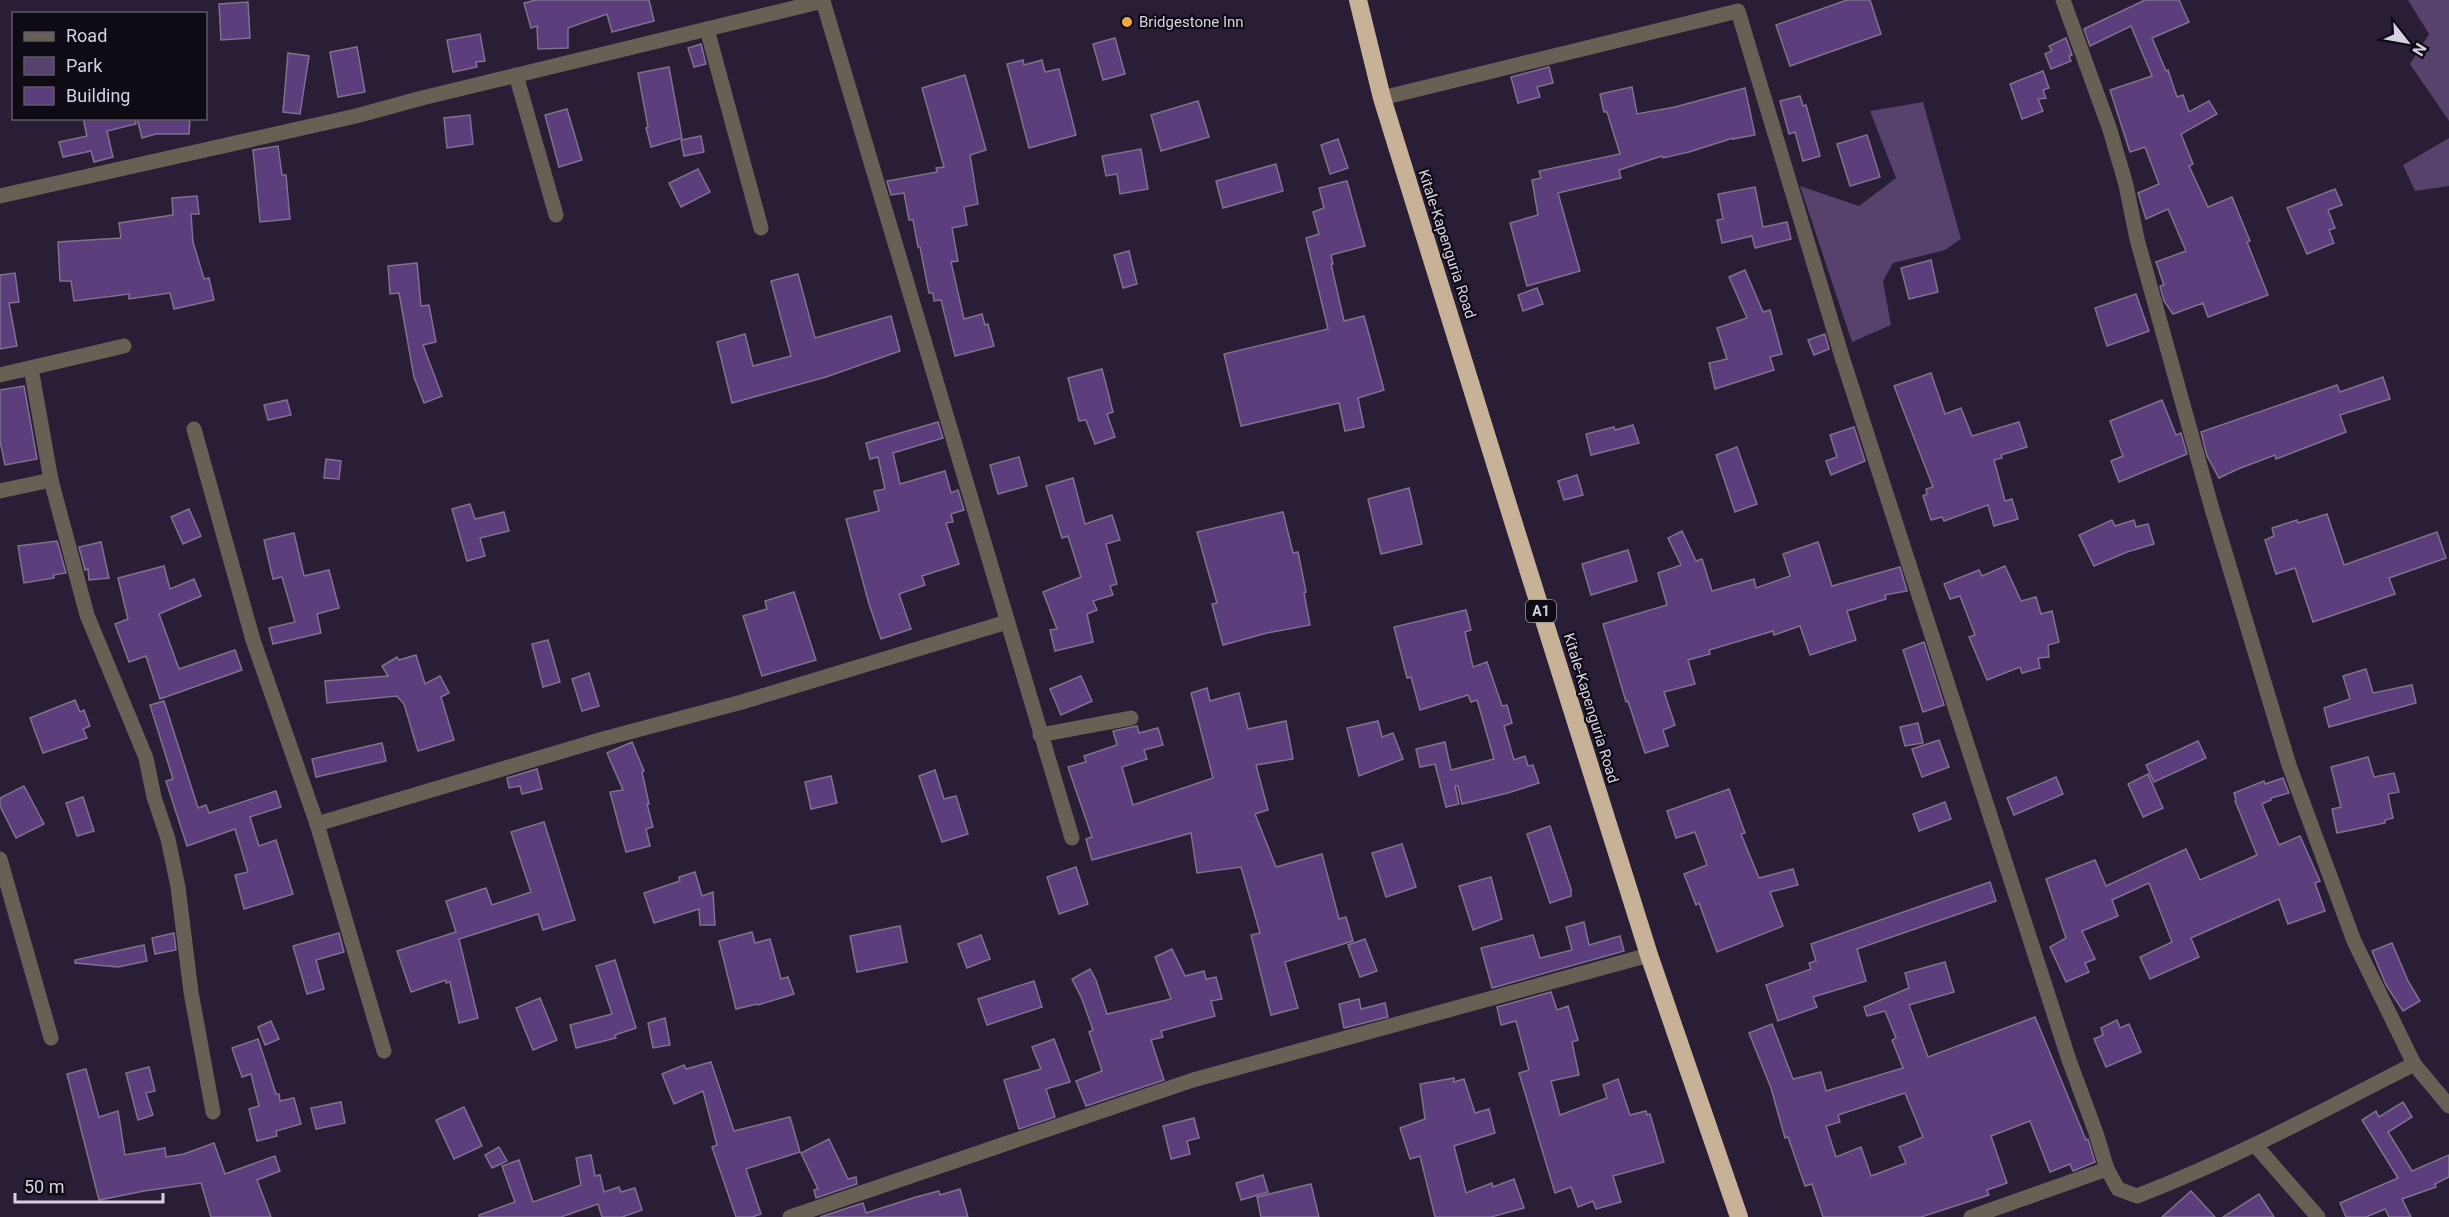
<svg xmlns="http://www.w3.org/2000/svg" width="2449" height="1217" font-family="Roboto,sans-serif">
	<rect width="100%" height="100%" fill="#291e35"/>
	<g fill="#56426d">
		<path d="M2408 0H2449V121L2410 64 2429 34Z"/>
		<path d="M1923 102 1961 239 1945 250 1893 263 1883 281 1891 325 1852 342 1800 186 1859 206 1896 178 1870 111Z"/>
		<path d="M2449 138V186L2415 191 2403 165Z"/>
	</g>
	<g fill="#5c3e7c" stroke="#7e728e" stroke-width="1.5" fill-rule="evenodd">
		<path d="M536 0H649L654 21 612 32 607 14 568 28V48L538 49 537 26 531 28 524 3Z"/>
		<path d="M1847 0H1870L1881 34 1790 66 1776 25Z"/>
		<path d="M2145 0H2179L2189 22 2152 38 2166 71 2168 70 2177 97 2183 95 2189 112 2209 101 2217 114 2181 134 2193 164 2189 166 2208 207 2232 197 2250 241 2247 242 2268 295 2208 317 2203 303 2173 314 2164 301 2160 286 2164 285 2156 262 2186 251 2168 209 2146 219 2138 193 2159 184 2145 147 2130 152 2110 90 2152 76 2131 26 2090 46 2084 29Z"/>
		<path d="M248 2 250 38 221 40 219 4Z"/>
		<path d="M480 34 485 61 476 62 477 67 453 72 447 40Z"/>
		<path d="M1115 38 1125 74 1103 80 1093 44Z"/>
		<path d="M2066 38 2072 55 2069 56 2071 61 2051 69 2045 54 2052 51 2049 46Z"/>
		<path d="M701 44 706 64 694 67 688 48Z"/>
		<path d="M357 47 365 92 338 97 330 52Z"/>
		<path d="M288 53 309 56 300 114 283 112Z"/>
		<path d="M1023 60 1024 65 1042 60 1045 72 1059 69 1076 135 1029 148 1007 64Z"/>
		<path d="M669 67 682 138 651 147 646 128 648 127 638 73Z"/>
		<path d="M1549 67 1553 83 1537 87 1540 97 1518 103 1511 77Z"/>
		<path d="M2043 71 2049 88 2043 90 2046 98 2038 99 2043 111 2022 119 2010 84Z"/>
		<path d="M965 75 986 150 970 155 978 204 964 207 967 225 952 228 958 261 951 262 964 319 982 314 985 325 988 324 994 346 955 356 941 300 934 301 933 293H929L920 247H918L913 220H909L904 193 891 195 887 181 937 172 936 168 944 167 922 88Z"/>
		<path d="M1632 87 1637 114 1675 107 1745 88 1755 135 1733 139V138L1689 152 1663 158 1662 156 1619 170 1621 178 1558 193 1580 271 1527 286 1510 223 1538 215 1532 180 1541 178 1539 171 1620 154 1607 112H1604L1600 94Z"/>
		<path d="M1800 96 1803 106 1806 105 1820 156 1803 161 1795 132 1789 134 1780 101Z"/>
		<path d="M1198 101 1209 137 1161 151 1151 115Z"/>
		<path d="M567 109 582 160 559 167 545 115Z"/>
		<path d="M470 115 473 144 447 148 444 118Z"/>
		<path d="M83 118H135L136 124 107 131 113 157 94 162 91 151 63 157 59 142 87 136Z"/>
		<path d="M137 118H190L189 134H156L142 138Z"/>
		<path d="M1867 135 1880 177 1850 186 1837 144Z"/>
		<path d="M701 136 704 152 684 156 681 140Z"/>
		<path d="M1338 139 1348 168 1330 174 1321 145Z"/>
		<path d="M278 146 282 175H286L290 219 260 222 253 150Z"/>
		<path d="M1141 149 1148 189 1120 194 1117 174 1106 176 1102 156Z"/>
		<path d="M1276 164 1283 191 1223 208 1216 181Z"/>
		<path d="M698 169 710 192 681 207 669 183Z"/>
		<path d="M1347 181 1365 246 1331 255 1333 264H1331L1344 321 1364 316 1384 390 1358 398 1364 427 1345 431 1339 403 1241 426 1224 354 1328 329 1306 238 1319 234 1313 212 1324 208 1319 188Z"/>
		<path d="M1755 187 1763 227 1787 222 1791 239 1755 248 1752 236 1722 243 1717 220 1723 219 1718 194Z"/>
		<path d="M2335 189 2342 205 2328 210 2335 228 2329 230 2334 243 2307 254 2287 208Z"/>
		<path d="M197 196 199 214H191L193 242 204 279 209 278 214 300 174 309 170 293 129 299V294L74 301 71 281H60L58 242 121 238 119 223 173 215 172 198Z"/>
		<path d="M1129 251 1137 284 1123 288 1114 255Z"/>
		<path d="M1931 260 1938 292 1909 299 1901 268Z"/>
		<path d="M417 263 421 306 429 305 436 342 423 345 442 396 424 403 414 377 399 293 390 294 388 266Z"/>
		<path d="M1745 270 1763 312 1770 310 1782 354 1770 357 1774 370 1715 389 1709 363 1727 359 1717 328 1747 318 1729 277Z"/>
		<path d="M15 273 19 302 9 303 17 346 0 349V275Z"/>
		<path d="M798 274 815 338 891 316 900 351 826 377 732 403 717 342 745 334 753 366 791 356 771 281Z"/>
		<path d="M1537 288 1543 304 1523 311 1518 295Z"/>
		<path d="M2136 294 2149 331 2107 346 2095 308Z"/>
		<path d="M1825 334 1829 349 1814 355 1808 340Z"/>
		<path d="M1102 369 1113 412 1107 414 1115 437 1095 444 1086 420 1079 421 1068 378Z"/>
		<path d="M1931 373 1945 414 1961 408 1972 436 2019 422 2027 447 2001 455 2002 458 1994 460 2005 501 2012 499 2018 519 1994 526 1988 505 1944 521 1942 517 1931 520 1923 496 1927 494 1926 489 1933 487 1894 386Z"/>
		<path d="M2383 377 2390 399 2340 415 2346 432 2276 459 2275 455 2238 469 2219 478 2207 456 2201 432 2337 385 2340 392Z"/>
		<path d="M24 386 37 459 5 465 0 441V390Z"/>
		<path d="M287 400 291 415 268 420 264 405Z"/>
		<path d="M2162 400 2176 435 2181 433 2187 454 2119 482 2111 461 2123 456 2110 421Z"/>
		<path d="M938 422 943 438 893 453 900 484 945 471 951 493 958 490 964 510 951 514 953 522 946 523 959 564 922 576 925 585 899 594 911 629 881 639 869 604 846 519 879 511 874 491 885 489 878 457 870 459 866 443Z"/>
		<path d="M1633 425 1639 443 1591 455 1586 434 1614 427 1615 430Z"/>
		<path d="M1854 427 1865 461 1831 475 1826 461 1837 457 1830 435Z"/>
		<path d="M1737 447 1757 504 1735 512 1716 455Z"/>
		<path d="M1019 457 1027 486 998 494 990 465Z"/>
		<path d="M326 459 341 461 339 479 324 478Z"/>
		<path d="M1577 475 1583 495 1564 500 1558 481Z"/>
		<path d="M1073 478 1085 524 1112 515 1120 540 1106 544 1117 584 1110 586 1113 595 1093 601 1097 610 1087 614 1093 642 1055 651 1050 630 1057 629 1043 592 1081 577 1068 536 1062 538 1046 486Z"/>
		<path d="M1409 488 1422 544 1381 554 1368 499Z"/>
		<path d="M470 504 475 519 504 512 509 531 480 538 485 556 467 561 452 509Z"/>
		<path d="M189 509 201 536 183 544 171 517Z"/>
		<path d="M1283 512 1293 553 1298 552 1306 592 1304 593 1310 625 1267 633 1223 645 1212 604 1217 603 1197 532Z"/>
		<path d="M2327 514 2344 565 2437 532 2446 558 2389 578 2395 594 2313 622 2295 568 2276 574 2265 540 2274 536 2272 528 2297 520 2298 523Z"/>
		<path d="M2112 520 2115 526 2134 520 2136 527 2148 524 2154 544 2127 552 2094 566 2079 535Z"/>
		<path d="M1682 531 1696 561 1702 559 1712 591 1754 579 1756 588 1790 576 1783 554 1818 542 1832 586 1900 567 1907 591 1885 595 1886 599 1847 611 1856 640 1810 655 1800 626 1774 635 1773 631 1709 650 1710 654 1688 660 1695 684 1664 692 1675 725 1663 730 1668 746 1645 753 1628 701 1626 702 1603 624 1667 605 1658 573 1681 565 1668 538Z"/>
		<path d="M294 533 304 576 329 570 339 608 317 614 321 633 273 644 269 628 295 622 282 577 273 579 264 540Z"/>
		<path d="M57 541 66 573 53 575 54 578 24 583 18 546Z"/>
		<path d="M101 542 109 578 89 580 88 569 85 570 79 547Z"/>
		<path d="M1628 550 1637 581 1591 595 1582 564Z"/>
		<path d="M164 566 170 589 194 579 201 596 159 614 179 669 235 650 242 670 160 699 146 656 129 662 115 624 128 619 118 578Z"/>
		<path d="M2005 566 2021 601 2036 597 2041 614 2052 611 2059 642 2048 645 2049 657 2038 658 2040 668 2022 673 2020 667 1987 680 1969 637 1975 635 1960 596 1950 599 1944 584 1979 570 1982 576Z"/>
		<path d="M794 592 816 660 762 676 743 616 767 609 765 601Z"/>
		<path d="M1466 610 1471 630 1465 632 1473 667 1487 662 1502 706 1507 705 1512 723 1504 726 1514 760 1525 756 1528 766 1533 765 1539 783 1508 793 1462 804 1458 786H1455L1459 804 1446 807 1435 764 1420 767 1416 749 1445 742 1451 770 1494 759 1477 700 1471 702 1468 695 1420 710 1411 677 1407 678 1394 627Z"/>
		<path d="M548 640 560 682 543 687 532 644Z"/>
		<path d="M1924 642 1944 705 1923 712 1903 650Z"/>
		<path d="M416 655 425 684 440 676 449 693 441 697 454 740 418 751 404 704 397 696 327 703 325 681 388 676 382 666 397 657 399 660Z"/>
		<path d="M2366 669 2373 693 2412 685 2416 703 2329 727 2324 708 2350 699 2343 676Z"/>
		<path d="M589 673 599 706 582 711 572 679Z"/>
		<path d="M1081 676 1092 701 1061 715 1050 689Z"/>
		<path d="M1207 688 1210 701 1239 693 1248 729 1286 721 1293 759 1256 765 1268 810 1255 814 1276 867 1322 854 1339 919 1346 917 1353 941 1285 962 1298 1008 1271 1015 1251 935 1260 933 1241 867 1197 873 1191 833 1092 860 1086 839 1092 837 1068 767 1086 762 1084 756 1117 745 1113 731 1137 726 1139 733 1158 728 1163 745 1144 750 1147 759 1122 767 1133 805 1213 778 1191 693Z"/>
		<path d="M75 700 80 712 84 710 90 726 83 729 87 738 43 753 30 718Z"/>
		<path d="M164 701 198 808 206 805 209 813 276 791 281 807 250 817 259 846 276 840 293 894 244 909 235 875 248 872 235 829 187 846 166 781 173 779 150 705Z"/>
		<path d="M1378 721 1382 737 1393 733 1403 759 1359 776 1347 728Z"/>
		<path d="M1918 723 1923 743 1905 746 1900 727Z"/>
		<path d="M1939 740 1949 767 1922 777 1912 749Z"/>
		<path d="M2198 741 2206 758 2154 782 2146 765Z"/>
		<path d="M632 742 644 771 642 772 649 804H647L653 827 646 829 650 846 626 852 610 792 623 790 607 753Z"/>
		<path d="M382 743 386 761 316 777 312 759Z"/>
		<path d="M2368 757 2374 777 2394 773 2399 792 2388 794 2393 818 2385 820V823L2337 833 2332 809 2341 807 2331 767Z"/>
		<path d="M537 769 542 789 522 794 520 786 509 788 507 778Z"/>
		<path d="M935 770 944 799 956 796 968 834 942 842 919 776Z"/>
		<path d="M2148 774 2163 808 2143 817 2128 784Z"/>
		<path d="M831 776 837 803 811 809 805 782Z"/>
		<path d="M2056 777 2063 794 2014 815 2007 798Z"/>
		<path d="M2283 778 2289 793 2271 798V800L2262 804 2279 845 2300 836 2320 881 2315 883 2325 911 2288 924 2279 899 2191 938 2199 957 2150 979 2140 957 2172 942 2149 883 2112 900 2118 916 2082 931 2095 959 2085 963 2089 972 2066 982 2050 947 2066 938 2046 879 2095 860 2106 886 2186 849 2200 880 2257 855 2235 801 2236 800 2234 793 2264 781 2265 784Z"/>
		<path d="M24 786 44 824 16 838 0 806V798Z"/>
		<path d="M1729 789 1745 833 1741 834 1759 878 1793 869 1798 885 1770 892 1783 926 1717 952 1699 903 1696 905 1684 874 1707 865 1695 832 1676 838 1667 811Z"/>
		<path d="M83 797 94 831 77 836 66 803Z"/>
		<path d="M1945 802 1951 819 1919 831 1913 814Z"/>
		<path d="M544 822 575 920 543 930 538 914 459 939 478 1018 459 1023 450 982 446 983V980L411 992 397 951 456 932 446 901 486 888 492 905 531 892 511 832Z"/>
		<path d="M1550 826 1571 889V896L1550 903 1527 834Z"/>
		<path d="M1402 844 1416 887 1386 897 1372 853Z"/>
		<path d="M1076 867 1088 904 1059 914 1047 877Z"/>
		<path d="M695 872 702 896 713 892 715 925H700L699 909 654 923 644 893 680 881 679 877Z"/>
		<path d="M1491 877 1502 919 1473 930 1459 886Z"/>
		<path d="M1990 882 1996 901 1857 949 1866 981 1813 997 1817 1007 1778 1021 1766 985 1811 969 1809 963 1816 961 1811 944Z"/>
		<path d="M1584 922 1589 945 1620 936 1624 951 1492 988 1481 948 1533 935 1540 958 1572 950 1566 927Z"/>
		<path d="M900 926 907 962 857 972 850 936Z"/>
		<path d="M752 932 755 943 770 939 781 979 788 977 794 994 758 1005 757 1004 736 1009 719 941Z"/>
		<path d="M174 933 176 950 155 954 152 938Z"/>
		<path d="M339 933 344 952 316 960 324 989 307 994 293 946Z"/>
		<path d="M981 935 990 959 967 968 958 944Z"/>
		<path d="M1365 939 1377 971 1360 977 1348 945Z"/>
		<path d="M2392 943 2408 981 2420 1001 2403 1011 2386 985 2372 951Z"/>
		<path d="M144 945 147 961 118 967 75 963V960Z"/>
		<path d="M1172 949 1185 976 1204 971 1206 979 1216 977 1222 999 1211 1001 1215 1016 1161 1031 1163 1037 1151 1040 1164 1080 1086 1106 1076 1081 1102 1071 1089 1032 1093 1030 1082 999 1072 979 1090 969 1096 980 1107 1014 1171 999 1155 957Z"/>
		<path d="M615 960 636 1028 615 1035 616 1038 576 1048 570 1025 612 1014 596 966Z"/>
		<path d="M1945 962 1954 992 1909 1005 1928 1057 2035 1017 2086 1140 2088 1139 2095 1162 2073 1171 2070 1164 2050 1172 2030 1121 1991 1136 2007 1183 1987 1190 1989 1195 1921 1217H1823L1812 1184 1805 1186 1788 1137 1785 1138 1771 1088 1749 1033 1772 1024 1793 1079 1821 1072 1826 1091 1903 1068 1892 1040 1896 1038 1885 1011 1867 1016 1864 1007 1909 988 1905 973ZM1905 1093 1923 1137 1899 1147 1906 1163 1871 1176 1861 1147 1836 1157 1826 1126 1840 1122 1838 1115Z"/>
		<path d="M1034 981 1042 1007 987 1025 978 999Z"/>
		<path d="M1551 992 1557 1010 1568 1006 1578 1040 1572 1042 1579 1075 1551 1081 1560 1115 1607 1098 1603 1085 1618 1079 1630 1115 1646 1111 1647 1115 1650 1114 1664 1162 1613 1176 1621 1202 1596 1209 1593 1201 1578 1207 1571 1187 1555 1193 1519 1073 1529 1070 1516 1021 1501 1025 1497 1007Z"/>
		<path d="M540 998 557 1040 533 1050 516 1008Z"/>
		<path d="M1359 999 1361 1009 1385 1003 1388 1017 1344 1028 1339 1004Z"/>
		<path d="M665 1018 670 1045 653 1048 648 1023Z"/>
		<path d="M2117 1020 2120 1028 2129 1024 2141 1052 2106 1067 2094 1039 2103 1035 2101 1028Z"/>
		<path d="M271 1021 279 1039 265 1045 258 1027Z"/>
		<path d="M258 1039 276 1094H279L280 1101 294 1098 301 1124 276 1131 277 1136 257 1141 249 1109 259 1106 251 1074 242 1077 232 1048Z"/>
		<path d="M1054 1039 1070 1082 1046 1089 1055 1117 1019 1129 1004 1080 1041 1069 1032 1047Z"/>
		<path d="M711 1062 734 1131 790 1117 800 1152 746 1169 761 1214 752 1217H736L712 1147 717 1145 703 1091 674 1104 662 1074 684 1065 686 1069Z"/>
		<path d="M149 1067 155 1091 146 1093 153 1115 138 1120 126 1073Z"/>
		<path d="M86 1069 99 1117 118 1111 125 1155 165 1148 166 1157 184 1154 214 1143 225 1174 275 1156 280 1171 257 1180 271 1217H211L201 1183 144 1191 99 1200 67 1074Z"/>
		<path d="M1454 1078V1082L1464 1079 1475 1113 1489 1109 1495 1133 1454 1146 1466 1193 1492 1183 1493 1187 1514 1179 1524 1208 1491 1217H1435L1420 1156 1410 1159 1400 1128 1425 1119 1420 1084Z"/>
		<path d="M341 1102 345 1123 316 1129 311 1108Z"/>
		<path d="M2403 1102 2412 1117 2388 1132 2412 1171 2449 1155V1177L2435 1184 2436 1187 2402 1199 2411 1217H2389L2385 1209 2366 1217H2346L2340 1203 2398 1178 2362 1120 2376 1111 2379 1117Z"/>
		<path d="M464 1107 482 1146 454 1159 436 1120Z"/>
		<path d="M1194 1118 1199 1138 1187 1141 1190 1154 1171 1159 1163 1126Z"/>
		<path d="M829 1139 848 1179 856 1177 857 1184 816 1198 814 1190 818 1189 801 1153Z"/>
		<path d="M499 1147 507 1161 492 1168 485 1155Z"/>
		<path d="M591 1155 595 1176 600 1175 604 1192 619 1187 621 1192 635 1188 642 1210 622 1217H602L598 1204 561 1217H479V1215L515 1202 502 1166 519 1160 533 1202 581 1185 576 1158Z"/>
		<path d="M1263 1175 1268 1192 1241 1200 1236 1183Z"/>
		<path d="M1311 1184 1319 1217H1261L1257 1197Z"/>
		<path d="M960 1189 968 1217H820L863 1203 866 1213 916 1197 939 1191 940 1195Z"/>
		<path d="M2191 1191 2215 1217H2162Z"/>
		<path d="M2259 1194 2274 1217H2223Z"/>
	</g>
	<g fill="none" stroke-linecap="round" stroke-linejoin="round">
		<g stroke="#685f55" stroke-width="15">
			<path d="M2063 0 2110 130 2126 185 2137 239 2212 509 2289 765 2354 941 2414 1064 2449 1106"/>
			<path d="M707 29 761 228"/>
			<path d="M516 75 556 215"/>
			<path d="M1382 98 1738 11 1842 357 2069 1060 2096 1133 2107 1169 2118 1189 2137 1196C2233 1159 2323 1111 2414 1064"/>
			<path d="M0 196 356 116 422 98 823 1 1072 838"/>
			<path d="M0 375 124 346"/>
			<path d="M194 429 253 640 317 824 603 739 742 702 1007 622"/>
			<path d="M51 480 87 615 146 758 154 797 168 839 178 887 191 992 213 1112"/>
			<path d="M0 491 51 480 31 368"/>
			<path d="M1040 735 1131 718"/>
			<path d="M317 824 384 1051"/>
			<path d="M0 859 51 1038"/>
			<path d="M2256 1146 2318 1217"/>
			<path d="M790 1217 1193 1080 1649 955"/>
			<path d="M1971 1217 2107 1169"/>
		</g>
		<path stroke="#c7b197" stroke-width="18" d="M1358 0 1382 98 1512 518 1649 955 1739 1217"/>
	</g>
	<circle fill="#efa73e" stroke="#0f0b15" stroke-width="2" cx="1127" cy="22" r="6"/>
	<g text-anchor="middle" stroke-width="4.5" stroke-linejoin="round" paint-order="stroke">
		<rect fill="#0f0b15" stroke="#9c96a4" stroke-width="1.5" x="1526" y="600" width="30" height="22" rx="4.5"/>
		<g font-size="14" font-weight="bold" fill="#d8d1e1">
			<text x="1541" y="616">A1</text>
		</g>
		<g font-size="15" fill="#d8d1e1" stroke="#0f0b15" text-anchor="start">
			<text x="1139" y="27">Bridgestone Inn</text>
		</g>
		<g font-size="15" fill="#d8d1e1" stroke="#0f0b15">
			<text transform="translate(1447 244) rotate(72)" y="5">Kitale-Kapenguria Road</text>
			<text transform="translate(1591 708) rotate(73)" y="5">Kitale-Kapenguria Road</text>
		</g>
	</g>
	<rect x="12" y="12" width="195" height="108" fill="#0f0b15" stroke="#5f5a67" stroke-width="1.5"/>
	<rect x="24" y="32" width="30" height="9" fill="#685f55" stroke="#5f5a67" stroke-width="1.5"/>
	<text x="66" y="42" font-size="18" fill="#d8d1e1">Road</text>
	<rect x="24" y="57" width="30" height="18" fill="#56426d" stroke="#5f5a67" stroke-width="1.5"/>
	<text x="66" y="72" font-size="18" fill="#d8d1e1">Park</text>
	<rect x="24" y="87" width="30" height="18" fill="#5c3e7c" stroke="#5f5a67" stroke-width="1.5"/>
	<text x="66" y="102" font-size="18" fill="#d8d1e1">Building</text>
	<g transform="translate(2407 42) rotate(121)" stroke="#0f0b15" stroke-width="4.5" paint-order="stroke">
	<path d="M0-4.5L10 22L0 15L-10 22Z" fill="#d8d1e1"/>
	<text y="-9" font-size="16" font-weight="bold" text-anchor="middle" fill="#d8d1e1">N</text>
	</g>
	<path d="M15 1193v9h148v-9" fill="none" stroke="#d8d1e1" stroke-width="3"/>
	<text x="24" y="1193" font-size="18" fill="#d8d1e1" stroke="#0f0b15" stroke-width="4.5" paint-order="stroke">50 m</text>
</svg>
